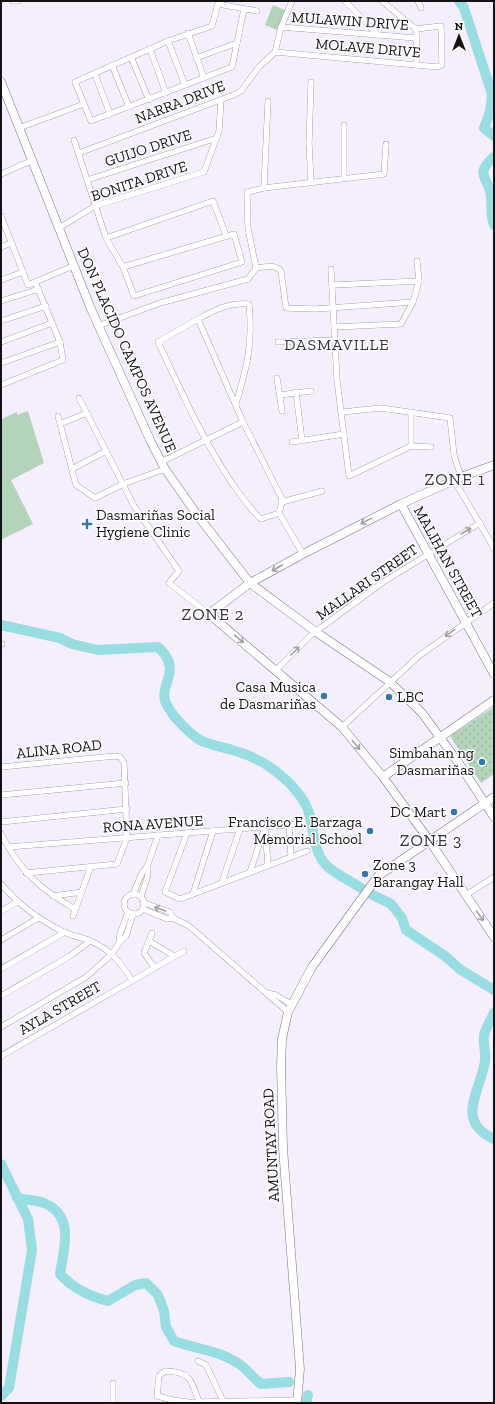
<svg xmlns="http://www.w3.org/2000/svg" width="495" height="1404" font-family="'Zilla Slab',serif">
	<defs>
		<pattern id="park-dots" width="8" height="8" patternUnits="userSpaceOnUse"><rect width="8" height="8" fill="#b3d4b9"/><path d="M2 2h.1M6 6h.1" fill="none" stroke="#99b59e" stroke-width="1.8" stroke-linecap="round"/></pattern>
	</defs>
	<rect width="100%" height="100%" fill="#f5eefc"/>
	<g fill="#b3d4b9">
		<path d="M273 5 285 10 277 30 265 25Z"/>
		<path d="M28 411 44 463 11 480 33 524 1 540V422L2 419 17 412V415Z"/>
	</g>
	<path fill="url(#park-dots)" d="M494 707V774L481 783 450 736Z"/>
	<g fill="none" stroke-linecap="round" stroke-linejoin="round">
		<g stroke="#97dde2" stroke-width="10">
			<path d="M459 1 464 8 492 94 490 112 484 128 494 136"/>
			<path d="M494 157C473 175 489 177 491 196 492 206 490 216 494 225"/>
			<path d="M1 625 60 638 72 644 98 650 158 647C186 673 154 685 168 707 175 719 189 733 200 740 210 745 222 747 232 750 251 755 270 765 285 779 293 786 304 799 308 810 315 829 312 852 328 867 337 875 351 881 361 888"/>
			<path d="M371 894 391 904 402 918 406 930 445 956 461 970 494 990"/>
			<path d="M494 1013C491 1020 485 1028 484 1036 483 1044 486 1053 485 1061 481 1090 454 1121 494 1139"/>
			<path d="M1 1164 28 1219 32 1250 9 1388 1 1396"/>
			<path d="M17 1198C25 1200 36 1200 44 1203 75 1216 64 1248 60 1274 74 1289 89 1296 108 1301L135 1285 146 1283 158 1295 164 1311 166 1327 174 1341C196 1349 217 1350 238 1363 246 1368 253 1378 261 1384L289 1382"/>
			<path d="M306 1403 308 1395"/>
		</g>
		<g stroke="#7b7581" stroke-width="6">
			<g id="street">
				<path d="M13 1H18"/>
				<path d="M345 1 378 35"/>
				<path d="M382 1 416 29 417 65"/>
				<path d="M418 1 421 8"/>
				<path d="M244 9 232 67 91 121 75 82 168 41 212 26 218 4 257 11"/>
				<path d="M281 27 416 38"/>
				<path d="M188 33 204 78"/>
				<path d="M168 41 185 85"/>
				<path d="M150 49 166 93"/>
				<path d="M275 52 438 67 442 65 441 26 416 29"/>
				<path d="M275 52 281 27 292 1"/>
				<path d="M131 57 149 100"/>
				<path d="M196 58 237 43"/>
				<path d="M112 65 129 107"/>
				<path d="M95 74 110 114"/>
				<path d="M19 128 84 104"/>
				<path d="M74 140 106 238 123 267 134 296 242 262 234 234 123 267"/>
				<path d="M79 153 236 94 241 91 259 67 275 52"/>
				<path d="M1 174 33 160"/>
				<path d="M344 178V125"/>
				<path d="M87 180 217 138"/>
				<path d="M311 182 309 143 311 82"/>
				<path d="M264 188 268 101"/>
				<path d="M1 216 28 285 73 266"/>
				<path d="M59 228 95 206 204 172 219 131 221 100"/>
				<path d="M106 238 213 201 226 235"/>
				<path d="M1 247 11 243"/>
				<path d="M417 261 419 281"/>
				<path d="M256 268C265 267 275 264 281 271L286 308 315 309 413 302"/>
				<path d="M331 269 337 380 349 476 411 446 431 447"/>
				<path d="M1 280 23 272"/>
				<path d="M333 285 419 281 413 302 401 324 334 327"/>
				<path d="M1 301 39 289"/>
				<path d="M198 319C214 310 230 302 249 304 253 343 247 367 236 404"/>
				<path d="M1 321 46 306"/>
				<path d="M98 326 160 303 248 279 256 268 248 228 247 192 264 188 384 174 386 144"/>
				<path d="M1 342 52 323"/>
				<path d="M278 342 335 340"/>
				<path d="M1 363 60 342"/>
				<path d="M277 378 282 411"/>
				<path d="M1 385 63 360 60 342 35 282"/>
				<path d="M296 392 302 441"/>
				<path d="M280 395 311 391"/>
				<path d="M79 398 134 506 179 571 169 583 209 614"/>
				<path d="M342 412 381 408 450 418 454 455 461 477"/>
				<path d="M411 412V446"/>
				<path d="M58 416 76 485 95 498 123 484 165 469"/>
				<path d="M60 424 87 413"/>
				<path d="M292 442 344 434"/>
				<path d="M161 462 243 422"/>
				<path d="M72 469 106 451"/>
				<path d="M454 480 494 548"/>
				<path d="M282 502 322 491"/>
				<path d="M279 513 282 502 281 497 243 422 198 319 158 342C181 390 202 439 232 483 241 496 249 508 261 519L279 513 303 554"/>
				<path d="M1 644H2"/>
				<path d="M276 670 311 635 383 582 480 523"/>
				<path d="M342 727 420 655 494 603"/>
				<path d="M1 767 115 756 120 757 124 763 127 838 117 864 26 873"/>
				<path d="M1 795 126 783"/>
				<path d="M1 822 127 809"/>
				<path d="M289 825 291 856"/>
				<path d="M265 829 268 865"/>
				<path d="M187 833 165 892 180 899 307 851"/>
				<path d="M1 834C20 871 40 889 75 909"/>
				<path d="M8 847 300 824"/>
				<path d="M250 872 265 827"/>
				<path d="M222 882 240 829"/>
				<path d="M1 884C19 905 39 920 64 932 72 936 82 937 90 941 109 948 121 963 132 980"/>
				<path d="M133 894 142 873 147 867 158 835"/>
				<path d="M193 894 213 831"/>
				<circle cx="134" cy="904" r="10"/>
				<path d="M466 895 494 877"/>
				<path d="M53 896 82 892"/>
				<path d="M141 897 148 875 147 867"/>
				<path d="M144 903 170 912 173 918 189 926 288 1012"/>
				<path d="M143 909 167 919 173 918"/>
				<path d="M1 911 17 902"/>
				<path d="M73 916 91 866"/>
				<path d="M152 933 144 953 154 967"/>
				<path d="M1 940 38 918"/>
				<path d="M149 941 174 956"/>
				<path d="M119 943 120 934 128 912"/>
				<path d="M1 969 65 932"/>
				<path d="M267 993 276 995 291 1004"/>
				<path d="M1 996 70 956 90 941"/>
				<path d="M1 1027 86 977 112 954 119 943 126 936 133 914"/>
				<path d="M1 1056 184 951"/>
				<path d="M198 1361 206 1365 224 1403"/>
				<path d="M113 1383V1403"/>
				<path d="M199 1403V1402C192 1381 190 1371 165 1371L159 1376 157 1396 173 1400 195 1403 199 1402 297 1400"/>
			</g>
		</g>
		<g stroke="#7b7581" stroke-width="9">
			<g id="secondary">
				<path d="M1 82 91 309 151 442 165 469 198 516 250 583 316 632 390 682 422 713 458 762 494 817"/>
				<path d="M494 465 461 477 401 504 303 554 250 583 209 614 342 727 383 777 429 840 494 937"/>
				<path d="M401 504 494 674"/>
				<path d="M383 777 494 700"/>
				<path d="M297 1403 300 1369 283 1148 281 1066 282 1039 288 1012 312 967 378 876 494 797"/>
			</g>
		</g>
		<use href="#street" stroke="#fff" stroke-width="5.5"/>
		<use href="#secondary" stroke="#fff" stroke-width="8"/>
	</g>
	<defs><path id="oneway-shaft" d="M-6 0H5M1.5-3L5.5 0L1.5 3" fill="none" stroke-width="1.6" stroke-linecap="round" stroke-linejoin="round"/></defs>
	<g stroke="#a1a0a2">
		<use href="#oneway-shaft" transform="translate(366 521) rotate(154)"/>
		<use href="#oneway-shaft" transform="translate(466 531) rotate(-30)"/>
		<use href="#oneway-shaft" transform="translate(277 568) rotate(150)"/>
		<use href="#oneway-shaft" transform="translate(450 633) rotate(144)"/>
		<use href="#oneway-shaft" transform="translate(239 639) rotate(40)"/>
		<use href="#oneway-shaft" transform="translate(295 651) rotate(-45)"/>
		<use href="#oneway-shaft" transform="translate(356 745) rotate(50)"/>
		<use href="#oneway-shaft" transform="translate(160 909) rotate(-161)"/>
		<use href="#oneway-shaft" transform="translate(480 916) rotate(56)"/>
	</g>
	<g fill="#3377ac" stroke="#fff" stroke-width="1.5">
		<path d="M85 518h4v4h4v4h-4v4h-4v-4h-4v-4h4z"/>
		<circle cx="324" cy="696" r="4"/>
		<circle cx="389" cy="697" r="4"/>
		<circle cx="482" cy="762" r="4"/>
		<circle cx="454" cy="812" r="4"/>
		<circle cx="370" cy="831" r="4"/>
		<circle cx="365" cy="874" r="4"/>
	</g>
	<g text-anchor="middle" stroke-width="3" stroke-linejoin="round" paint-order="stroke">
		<g font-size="15" fill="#131116" stroke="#fff">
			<text transform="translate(350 21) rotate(4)" y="5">MULAWIN DRIVE</text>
			<text transform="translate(368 48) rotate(5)" y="5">MOLAVE DRIVE</text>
			<text transform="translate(180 102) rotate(-21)" y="5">NARRA DRIVE</text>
			<text transform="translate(148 148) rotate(-18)" y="5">GUIJO DRIVE</text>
			<text transform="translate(139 181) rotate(-18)" y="5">BONITA DRIVE</text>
			<text transform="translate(127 350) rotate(66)" y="5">DON PLACIDO CAMPOS AVENUE</text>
			<text transform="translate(448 562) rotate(61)" y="5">MALIHAN STREET</text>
			<text transform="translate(367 582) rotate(-35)" y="5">MALLARI STREET</text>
			<text transform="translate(59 749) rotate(-6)" y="5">ALINA ROAD</text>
			<text transform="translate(153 824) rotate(-4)" y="5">RONA AVENUE</text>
			<text transform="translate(60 1008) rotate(-30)" y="5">AYLA STREET</text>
			<text transform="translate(271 1145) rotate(-93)" y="5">AMUNTAY ROAD</text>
		</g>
		<g font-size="15" fill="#131116" stroke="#fff" text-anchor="end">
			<text x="96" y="520" text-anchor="start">Dasmariñas Social<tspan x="96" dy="17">Hygiene Clinic</tspan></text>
			<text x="316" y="692">Casa Musica<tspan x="316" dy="17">de Dasmariñas</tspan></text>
			<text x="397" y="702" text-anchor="start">LBC</text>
			<text x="474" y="758">Simbahan ng<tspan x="474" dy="17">Dasmariñas</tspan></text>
			<text x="446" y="817">DC Mart</text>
			<text x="362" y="827">Francisco E. Barzaga<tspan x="362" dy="17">Memorial School</tspan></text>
			<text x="373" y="870" text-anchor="start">Zone 3<tspan x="373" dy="17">Barangay Hall</tspan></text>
		</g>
		<g font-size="16" letter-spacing="1" fill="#36313b" stroke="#fff">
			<text x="337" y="350">DASMAVILLE</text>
		</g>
		<g font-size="17" letter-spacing="1" fill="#36313b" stroke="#fff">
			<text x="455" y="485">ZONE 1</text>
			<text x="213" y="620">ZONE 2</text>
			<text x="431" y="846">ZONE 3</text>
		</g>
	</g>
	<rect width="495" height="1404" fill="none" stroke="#131116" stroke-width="4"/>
	<g transform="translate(459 36)" stroke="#ffffff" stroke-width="3" paint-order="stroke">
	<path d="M0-3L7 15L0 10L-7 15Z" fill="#131116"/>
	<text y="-6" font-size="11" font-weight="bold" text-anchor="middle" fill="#131116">N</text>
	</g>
</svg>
